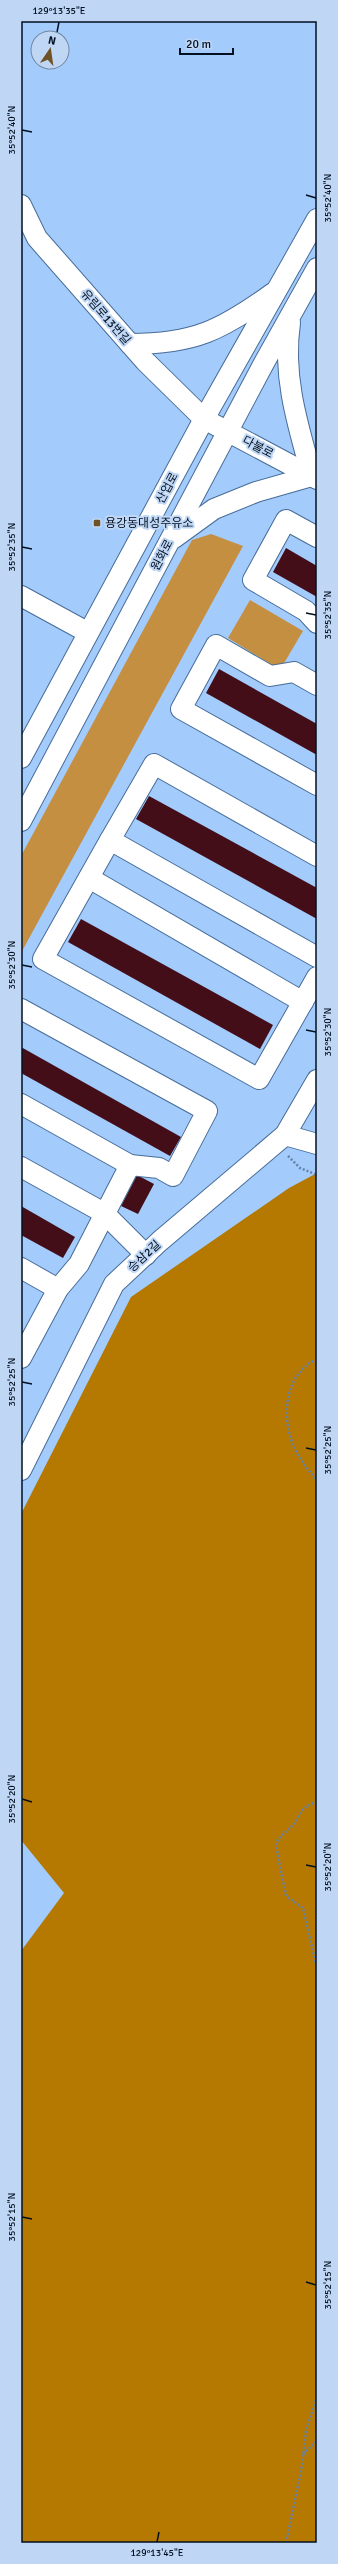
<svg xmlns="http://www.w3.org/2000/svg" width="338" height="2564" font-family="Signika,'Noto Sans KR',sans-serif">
	<rect width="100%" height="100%" fill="#a3ccfd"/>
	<g fill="#c58f41">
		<path d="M211 534 243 546 21 953V856L192 540Z"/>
		<path d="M250 600 303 631 280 670 228 638Z"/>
	</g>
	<path fill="#b57800" d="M317 1173V2543H21V1951L64 1893 21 1840V1514L131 1297 289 1188Z"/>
	<g fill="#440e19">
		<path d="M286 548 317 566V597L273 572Z"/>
		<path d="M219 669 317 724V755L206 693Z"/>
		<path d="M149 796 317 888V919L136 819Z"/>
		<path d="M81 919 273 1025 260 1049 68 942Z"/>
		<path d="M21 1047 181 1137 170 1156 21 1073Z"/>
		<path d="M137 1175 154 1184 138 1214 121 1206Z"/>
		<path d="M21 1206 75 1237 63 1258 21 1235Z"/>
	</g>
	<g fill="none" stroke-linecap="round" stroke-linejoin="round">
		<g stroke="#476c98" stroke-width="22">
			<g id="minor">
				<path d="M21 205 37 238 145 361 204 419 317 479"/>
				<path d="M290 323C282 376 298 426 312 476"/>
				<path d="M130 344C194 344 222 330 273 293"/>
				<path d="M317 537 286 520 253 580 306 611 317 623"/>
				<path d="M174 538 214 509 256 492 312 476"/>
				<path d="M21 596 87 632"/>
				<path d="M317 685 294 672 270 676 216 645 181 709 317 785"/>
				<path d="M21 758 204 419 317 219"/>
				<path d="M21 821 264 363 317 268"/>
				<path d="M110 840 154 764 317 856"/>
				<path d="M89 878 303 1002"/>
				<path d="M317 957 110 840 43 959 259 1079 317 977"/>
				<path d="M21 1009 207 1111 173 1176 159 1168 130 1165"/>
				<path d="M21 1104 130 1165 79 1264 58 1289 21 1358"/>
				<path d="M285 1135 317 1144"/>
				<path d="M21 1167 104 1213 146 1255"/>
				<path d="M21 1268 58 1289"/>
				<path d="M21 1470 114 1284 160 1241 285 1135 317 1080"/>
			</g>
		</g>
		<g stroke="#6583a7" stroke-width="2.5" stroke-dasharray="2 2" stroke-linecap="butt">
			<path d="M288 1156 300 1168 317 1175"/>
			<path d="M317 1362 313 1361C284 1378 282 1416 293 1445 298 1458 309 1470 317 1481"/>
			<path d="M317 1801 304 1808 293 1825 278 1839 276 1846 286 1896 303 1908 317 1969"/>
			<path d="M317 1977V1982"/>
			<path d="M303 2454 317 2441"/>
			<path d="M286 2543 302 2466 306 2430 317 2397"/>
		</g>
		<use href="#minor" stroke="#fff" stroke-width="20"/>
	</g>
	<path fill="none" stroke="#031021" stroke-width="1.5" d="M57 32 59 22M22 130 32 132M306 195 316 198M22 547 32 549M306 613 316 615M22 965 32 967M306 1030 316 1032M22 1382 32 1384M306 1448 316 1450M22 1799 32 1802M306 1865 316 1867M22 2217 32 2219M306 2282 316 2285M157 2542 159 2532"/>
	<rect fill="#705227" stroke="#bfd7f5" stroke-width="1.5" x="93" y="519" width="8" height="8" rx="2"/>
	<g text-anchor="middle" stroke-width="4" stroke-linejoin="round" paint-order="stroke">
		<g font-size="12" fill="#031021" stroke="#bfd7f5">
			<text transform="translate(106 317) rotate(49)" y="4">유림로13번길</text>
			<text transform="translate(258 447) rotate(28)" y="4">다불로</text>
			<text transform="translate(167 488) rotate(-62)" y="4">산업로</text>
			<text transform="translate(162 555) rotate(-62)" y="4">원화로</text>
			<text transform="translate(144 1256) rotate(-43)" y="4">승삼2길</text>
		</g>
		<g font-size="12" fill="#031021" stroke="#bfd7f5" text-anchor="start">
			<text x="105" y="527">용강동대성주유소</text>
		</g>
	</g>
	<rect width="338" height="2564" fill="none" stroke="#bfd7f5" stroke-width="44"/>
	<g transform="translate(50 50) rotate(13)"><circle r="19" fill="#bfd7f5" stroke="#7487a0"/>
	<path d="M0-3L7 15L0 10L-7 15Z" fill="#705227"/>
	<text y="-6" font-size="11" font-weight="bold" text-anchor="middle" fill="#031021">N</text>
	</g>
	<path d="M180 48v6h53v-6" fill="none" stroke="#031021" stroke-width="2"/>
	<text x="186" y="48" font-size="12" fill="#031021" stroke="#bfd7f5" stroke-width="3" paint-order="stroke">20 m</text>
	<rect x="22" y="22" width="294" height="2520" fill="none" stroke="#031021" stroke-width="1.5"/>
	<g font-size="10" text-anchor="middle" fill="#031021">
		<text x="59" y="14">129°13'35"E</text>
		<text transform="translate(11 130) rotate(-90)" y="4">35°52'40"N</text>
		<text transform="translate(327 198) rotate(-90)" y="4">35°52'40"N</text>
		<text transform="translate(11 547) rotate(-90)" y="4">35°52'35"N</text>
		<text transform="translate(327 615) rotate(-90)" y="4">35°52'35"N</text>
		<text transform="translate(11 965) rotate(-90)" y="4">35°52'30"N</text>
		<text transform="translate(327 1032) rotate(-90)" y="4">35°52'30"N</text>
		<text transform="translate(11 1382) rotate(-90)" y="4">35°52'25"N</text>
		<text transform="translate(327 1450) rotate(-90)" y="4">35°52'25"N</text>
		<text transform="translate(11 1799) rotate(-90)" y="4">35°52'20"N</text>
		<text transform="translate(327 1867) rotate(-90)" y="4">35°52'20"N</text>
		<text transform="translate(11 2217) rotate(-90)" y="4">35°52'15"N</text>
		<text transform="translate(327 2285) rotate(-90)" y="4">35°52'15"N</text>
		<text x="157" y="2556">129°13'45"E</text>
	</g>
</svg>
